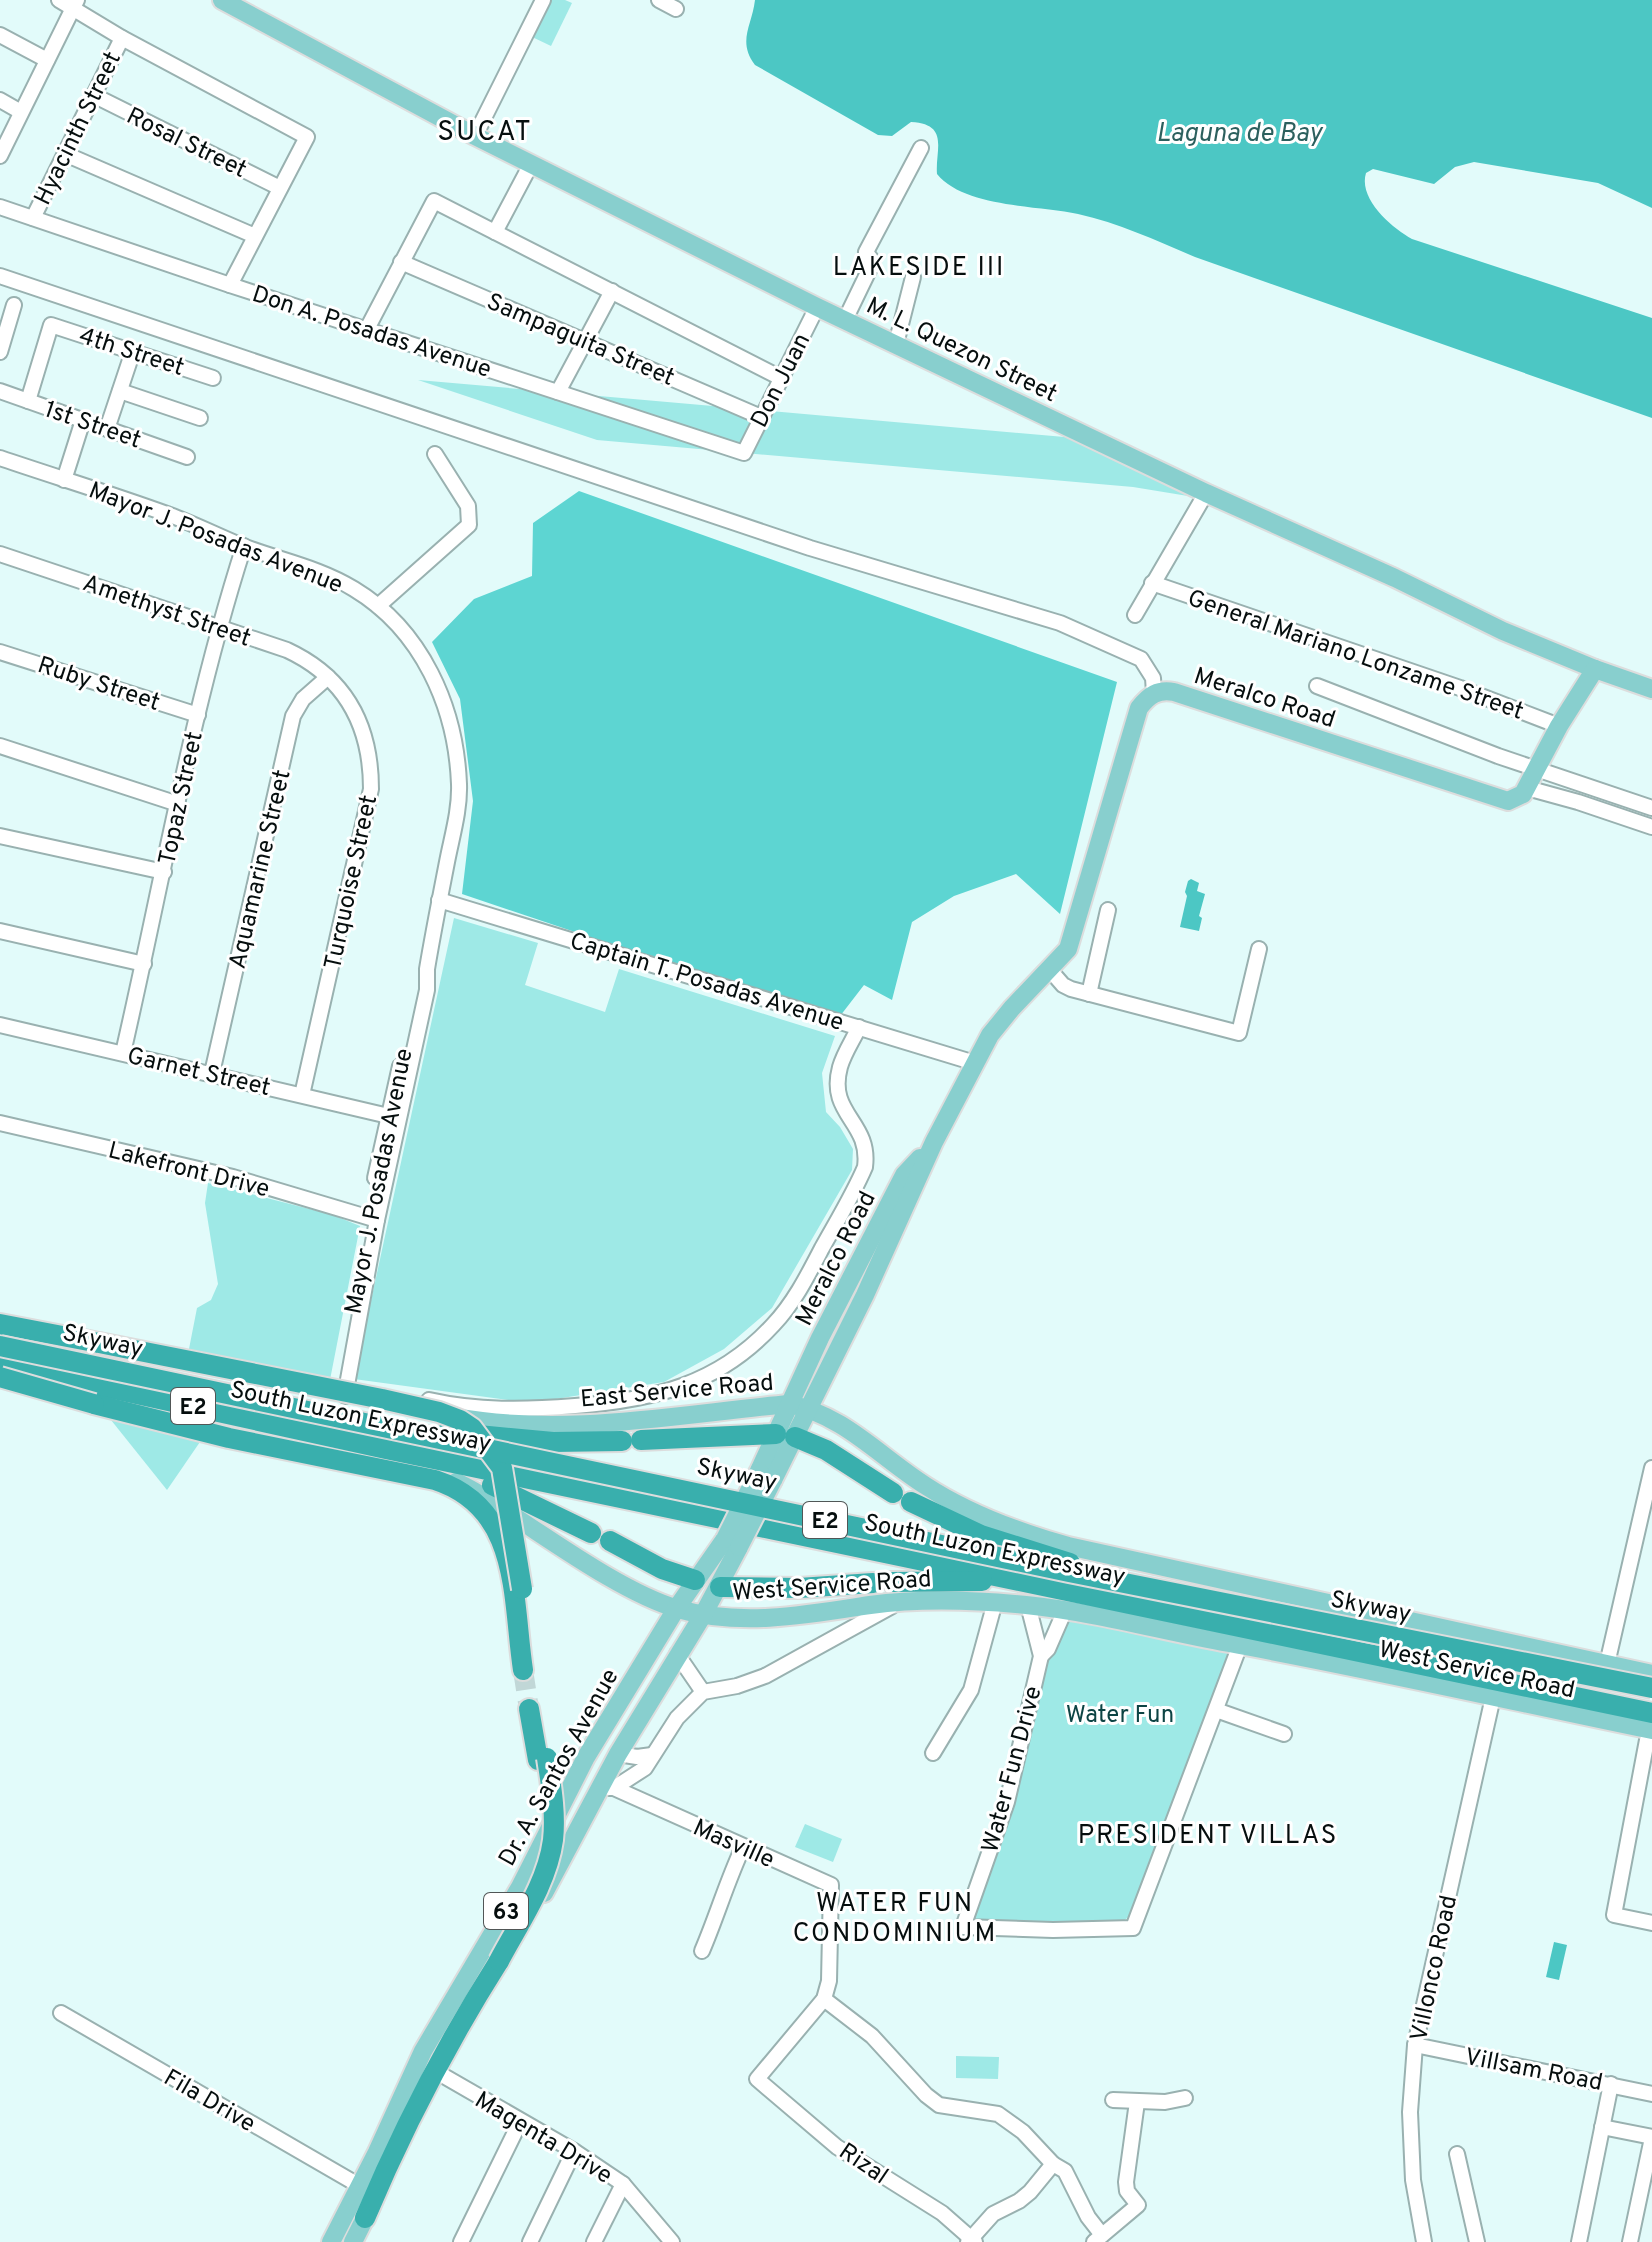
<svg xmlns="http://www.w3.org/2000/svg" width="1652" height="2242" font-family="Overpass,sans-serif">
	<rect width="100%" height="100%" fill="#e2fbfa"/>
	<g fill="#9ee9e6">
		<path d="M546 0H565L572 3 551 46 528 35Z"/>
		<path d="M418 380 1076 438 1194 497 1133 487 597 440Z"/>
		<path d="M454 918 538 943 525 985 605 1012 619 969 835 1036 822 1073 826 1112 840 1127 853 1149 852 1170 772 1308 724 1349 664 1382 530 1403 354 1379Z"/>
		<path d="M208 1183 333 1215 360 1226 329 1385 188 1354 197 1308 211 1300 218 1284 205 1203Z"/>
		<path d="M111 1420 202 1439 167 1490Z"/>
		<path d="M1070 1613 1233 1651 1134 1912 1120 1924 971 1921 1012 1811 1048 1650Z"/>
		<path d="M805 1824 842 1839 833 1862 795 1847Z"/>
		<path d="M956 2056 999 2057 998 2079 956 2078Z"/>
	</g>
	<path fill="#5dd5d2" d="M579 491 1117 682 1060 914 1016 874 954 896 912 922 892 1000 864 985 837 1020 462 894 473 801 460 699 432 642 474 599 532 576 533 523Z"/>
	<g fill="#4cc7c4">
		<path d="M755 0H1652V208L1598 183 1474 162 1455 167 1434 184 1373 169 1366 173C1358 199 1392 228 1412 239L1652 318V418L1195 257C1157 241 1119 223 1078 214 1038 205 965 208 937 174 935 150 950 124 911 122L892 136 878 135 755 65C737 41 752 26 755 0Z"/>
		<path d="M1191 879 1199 883 1197 891 1205 894 1199 916 1202 918 1199 931 1180 927 1187 896 1185 892 1188 881Z"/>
		<path d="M1554 1942 1567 1945 1559 1980 1546 1977Z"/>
	</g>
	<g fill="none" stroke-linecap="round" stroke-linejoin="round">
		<path stroke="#c1d7d7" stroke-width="20" stroke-dasharray="20 10" stroke-linecap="butt" d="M523 1670 529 1709"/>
		<g stroke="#99b1b0" stroke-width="18">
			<g id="minor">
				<path d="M59 0 122 38 307 137 230 285"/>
				<path d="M659 0 676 9"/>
				<path d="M0 35 47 60"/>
				<path d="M93 95 280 188"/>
				<path d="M0 100 21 112"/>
				<path d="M475 136 543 0"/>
				<path d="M65 154 255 236"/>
				<path d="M0 156 77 0"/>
				<path d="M0 207 230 285 744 453 817 307"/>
				<path d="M33 218 122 38"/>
				<path d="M495 232 531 164"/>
				<path d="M401 262 761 417"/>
				<path d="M0 276 810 548 1060 623 1141 659 1153 678 1154 693"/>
				<path d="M845 320 873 262 866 252 921 148"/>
				<path d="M367 329 434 201 781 378"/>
				<path d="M896 344 913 277"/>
				<path d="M0 352 14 305"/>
				<path d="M0 391 187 457"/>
				<path d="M120 391 200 418"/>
				<path d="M558 392 612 291"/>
				<path d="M28 401 51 325 213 378"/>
				<path d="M107 429 133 351"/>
				<path d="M0 458C56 477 112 494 167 514 192 523 216 535 240 545 278 560 318 567 354 589 422 630 456 707 459 784 460 810 452 836 447 862 440 898 433 933 427 969V990L377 1220 345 1396"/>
				<path d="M64 480 83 420"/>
				<path d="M0 554 287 650C345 677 371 725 371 789L302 1095"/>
				<path d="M1152 583 1460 688 1559 726"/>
				<path d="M378 606 469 525 468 506 435 454"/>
				<path d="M1135 615 1206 493"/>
				<path d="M0 652 198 715"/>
				<path d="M1317 686 1498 756 1652 808"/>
				<path d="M0 746 178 804"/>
				<path d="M1527 788 1578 802 1652 827"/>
				<path d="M0 836 164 872"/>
				<path d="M439 900 975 1063"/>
				<path d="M0 931 144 964"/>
				<path d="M1050 970 1063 985 1071 989 1239 1033 1259 949"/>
				<path d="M1089 994 1108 910"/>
				<path d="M0 1025 397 1118"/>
				<path d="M123 1053C162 884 191 711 244 546"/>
				<path d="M212 1073 293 716 303 699 328 677"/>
				<path d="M0 1123 233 1177 377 1220"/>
				<path d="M375 1178 400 1066"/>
				<path d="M429 1400C478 1411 525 1410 575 1406 653 1400 718 1385 773 1325 794 1303 808 1275 822 1248 837 1221 853 1195 865 1167 871 1121 827 1115 840 1067 844 1053 853 1040 859 1027"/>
				<path d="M1028 1605 1041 1656 1007 1802 963 1927 1053 1930 1133 1928 1240 1645"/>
				<path d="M677 1654 703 1692"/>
				<path d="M1041 1656 1048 1649 1065 1610"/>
				<path d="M1607 1664 1652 1468"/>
				<path d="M1216 1710 1284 1734"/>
				<path d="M1647 1740 1614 1915 1652 1923"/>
				<path d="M933 1753 971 1690 995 1602"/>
				<path d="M618 1754 637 1757 652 1755"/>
				<path d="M609 1788H614L645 1768 677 1718 703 1692 737 1686 765 1676 892 1606"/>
				<path d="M614 1788 831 1885 829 1981 824 1999 757 2079 837 2147 942 2213 975 2242"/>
				<path d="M702 1951C717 1916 727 1881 743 1847"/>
				<path d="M824 1999 872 2036 926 2095 939 2105 998 2114 1023 2132 1053 2164 1065 2171 1088 2217 1102 2235"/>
				<path d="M61 2013 360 2186"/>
				<path d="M1415 2045 1652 2094"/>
				<path d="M442 2075 574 2151 623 2184 672 2242"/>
				<path d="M1113 2100 1165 2102 1185 2098"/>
				<path d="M1602 2127 1652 2137"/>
				<path d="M1457 2154 1477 2242"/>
				<path d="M461 2242 520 2122"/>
				<path d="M530 2242 574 2151"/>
				<path d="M594 2242 623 2184"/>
				<path d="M968 2242 993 2214 1019 2201 1030 2192 1053 2164"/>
				<path d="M1094 2242 1138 2205 1127 2191 1126 2182 1137 2102"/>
				<path d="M1424 2242 1413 2180 1410 2112 1415 2045 1493 1697"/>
				<path d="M1579 2242 1611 2084"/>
				<path d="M1630 2242 1652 2138"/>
			</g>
		</g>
		<g stroke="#dcdddd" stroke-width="22">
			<g id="major">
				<path d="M222 0 475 136 817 307 1206 493 1395 578 1503 631 1595 669 1652 689"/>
				<path d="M456 1417C565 1437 680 1414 789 1404 844 1415 880 1457 926 1486 969 1514 1018 1532 1068 1546L1652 1674"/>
				<path d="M759 1471 820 1338 904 1175 920 1158"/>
				<path d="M773 1480 865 1295 934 1142 990 1035 1012 1008 1068 949 1139 708C1149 695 1158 689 1174 692L1508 801 1523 794 1559 726 1595 669"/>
				<path d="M456 1482C477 1491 496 1505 515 1517 561 1547 627 1594 678 1609 741 1627 807 1615 870 1605 921 1598 975 1600 1026 1605 1095 1612 1162 1631 1229 1643 1371 1669 1511 1701 1652 1730"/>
				<path d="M544 1893 618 1754 703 1615 739 1547"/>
				<path d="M331 2242 377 2152 423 2051 520 1887 586 1757 676 1609 725 1539"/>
				<path d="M353 2242 371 2206"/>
			</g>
		</g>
		<g stroke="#dcdddd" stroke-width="24">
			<g id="highway">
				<path d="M0 1324 99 1343"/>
				<path d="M0 1364 386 1449 1652 1713"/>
				<path d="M94 1404 229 1438 435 1480C521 1508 512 1597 523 1670"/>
				<path d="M447 1432 553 1442 622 1441"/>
				<path d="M795 1437 826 1450 893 1493"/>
				<path d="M641 1440 776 1434"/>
				<path d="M492 1485 591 1533"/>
				<path d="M911 1502 981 1535 1070 1563"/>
				<path d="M610 1541 662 1569 695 1580"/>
				<path d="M892 1582 982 1581"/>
				<path d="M720 1587 799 1588 873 1583"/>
				<path d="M529 1709 538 1760"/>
				<path d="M365 2218C403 2128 447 2043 499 1961"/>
			</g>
		</g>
		<use href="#minor" stroke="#fff" stroke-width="14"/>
		<use href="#major" stroke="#88cfce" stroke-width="18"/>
		<use href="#highway" stroke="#39afad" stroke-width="20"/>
		<g stroke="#dcdddd" stroke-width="22" stroke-linecap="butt">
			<g id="major-bridge">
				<path d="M725 1539 759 1471"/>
				<path d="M739 1547 773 1480"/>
			</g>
		</g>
		<g stroke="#dcdddd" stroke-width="24" stroke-linecap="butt">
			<g id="highway-bridge">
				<path d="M99 1343 382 1399 439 1412 460 1420 472 1428 502 1468 522 1589"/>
				<path d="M0 1346 1069 1572 1652 1688"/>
				<path d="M0 1377 94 1404"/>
				<path d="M499 1961C519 1923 547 1884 553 1840 556 1813 551 1785 547 1758"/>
			</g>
		</g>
		<use href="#major-bridge" stroke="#88cfce" stroke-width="18"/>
		<use href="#highway-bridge" stroke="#39afad" stroke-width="20"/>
	</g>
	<g text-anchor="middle" stroke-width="6" stroke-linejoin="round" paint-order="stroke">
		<g fill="#fff" stroke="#515656" stroke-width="2">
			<rect x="171" y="1388" width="44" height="36" rx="6"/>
			<rect x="803" y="1502" width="44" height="36" rx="6"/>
			<rect x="484" y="1893" width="44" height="36" rx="6"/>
		</g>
		<g font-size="22" font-weight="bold" fill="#060e0e">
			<text x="193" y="1414">E2</text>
			<text x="825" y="1528">E2</text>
			<text x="506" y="1919">63</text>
		</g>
		<g font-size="24" fill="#060e0e" stroke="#fff">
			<text transform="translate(77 128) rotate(-64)" y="8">Hyacinth Street</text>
			<text transform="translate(187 142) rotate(26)" y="8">Rosal Street</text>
			<text transform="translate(372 331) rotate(18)" y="8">Don A. Posadas Avenue</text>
			<text transform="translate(581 339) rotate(23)" y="8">Sampaguita Street</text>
			<text transform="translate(962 349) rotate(26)" y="8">M. L. Quezon Street</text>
			<text transform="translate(132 351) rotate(18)" y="8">4th Street</text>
			<text transform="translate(780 380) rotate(-63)" y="8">Don Juan</text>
			<text transform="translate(93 424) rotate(19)" y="8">1st Street</text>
			<text transform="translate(216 537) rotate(21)" y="8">Mayor J. Posadas Avenue</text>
			<text transform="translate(167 610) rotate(19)" y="8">Amethyst Street</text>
			<text transform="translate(1356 654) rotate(19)" y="8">General Mariano Lonzame Street</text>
			<text transform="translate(99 683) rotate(18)" y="8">Ruby Street</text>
			<text transform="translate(1265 697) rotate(18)" y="8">Meralco Road</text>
			<text transform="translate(180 798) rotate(-78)" y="8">Topaz Street</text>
			<text transform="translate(259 869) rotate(-77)" y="8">Aquamarine Street</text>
			<text transform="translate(350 882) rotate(-78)" y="8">Turquoise Street</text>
			<text transform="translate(707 981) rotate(17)" y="8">Captain T. Posadas Avenue</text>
			<text transform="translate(199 1071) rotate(13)" y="8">Garnet Street</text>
			<text transform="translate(189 1169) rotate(14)" y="8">Lakefront Drive</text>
			<text transform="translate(378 1181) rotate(-79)" y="8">Mayor J. Posadas Avenue</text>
			<text transform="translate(835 1258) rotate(-63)" y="8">Meralco Road</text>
			<text transform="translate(103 1340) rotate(12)" y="8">Skyway</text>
			<text transform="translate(677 1390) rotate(-5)" y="8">East Service Road</text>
			<text transform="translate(361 1416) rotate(12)" y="8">South Luzon Expressway</text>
			<text transform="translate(737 1474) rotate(12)" y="8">Skyway</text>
			<text transform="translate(995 1549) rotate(12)" y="8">South Luzon Expressway</text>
			<text transform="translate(832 1585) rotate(-4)" y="8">West Service Road</text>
			<text transform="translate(1371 1606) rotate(11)" y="8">Skyway</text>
			<text transform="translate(1477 1669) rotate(12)" y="8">West Service Road</text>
			<text transform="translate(558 1767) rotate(-61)" y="8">Dr. A. Santos Avenue</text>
			<text transform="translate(1011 1769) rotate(-75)" y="8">Water Fun Drive</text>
			<text transform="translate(734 1843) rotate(24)" y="8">Masville</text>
			<text transform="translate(1433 1968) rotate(-78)" y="8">Villonco Road</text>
			<text transform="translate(1534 2069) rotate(11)" y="8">Villsam Road</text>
			<text transform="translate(210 2100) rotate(30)" y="8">Fila Drive</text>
			<text transform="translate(544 2137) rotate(31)" y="8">Magenta Drive</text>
			<text transform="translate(864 2163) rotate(34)" y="8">Rizal</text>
		</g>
		<g font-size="24" fill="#0d4444" stroke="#fff">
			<text x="1120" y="1722">Water Fun</text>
		</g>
		<g font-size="26" font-style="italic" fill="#2c605e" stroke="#fff">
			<text x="1239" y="141">Laguna de Bay</text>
		</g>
		<g font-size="26" letter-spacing="2" fill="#060e0e" stroke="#fff">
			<text x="919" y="275">LAKESIDE III</text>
			<text x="1208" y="1843">PRESIDENT VILLAS</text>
			<text x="895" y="1911">WATER FUN<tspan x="895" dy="30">CONDOMINIUM</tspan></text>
		</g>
		<g font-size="28" letter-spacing="2" fill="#060e0e" stroke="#fff">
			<text x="485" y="140">SUCAT</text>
		</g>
	</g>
</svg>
